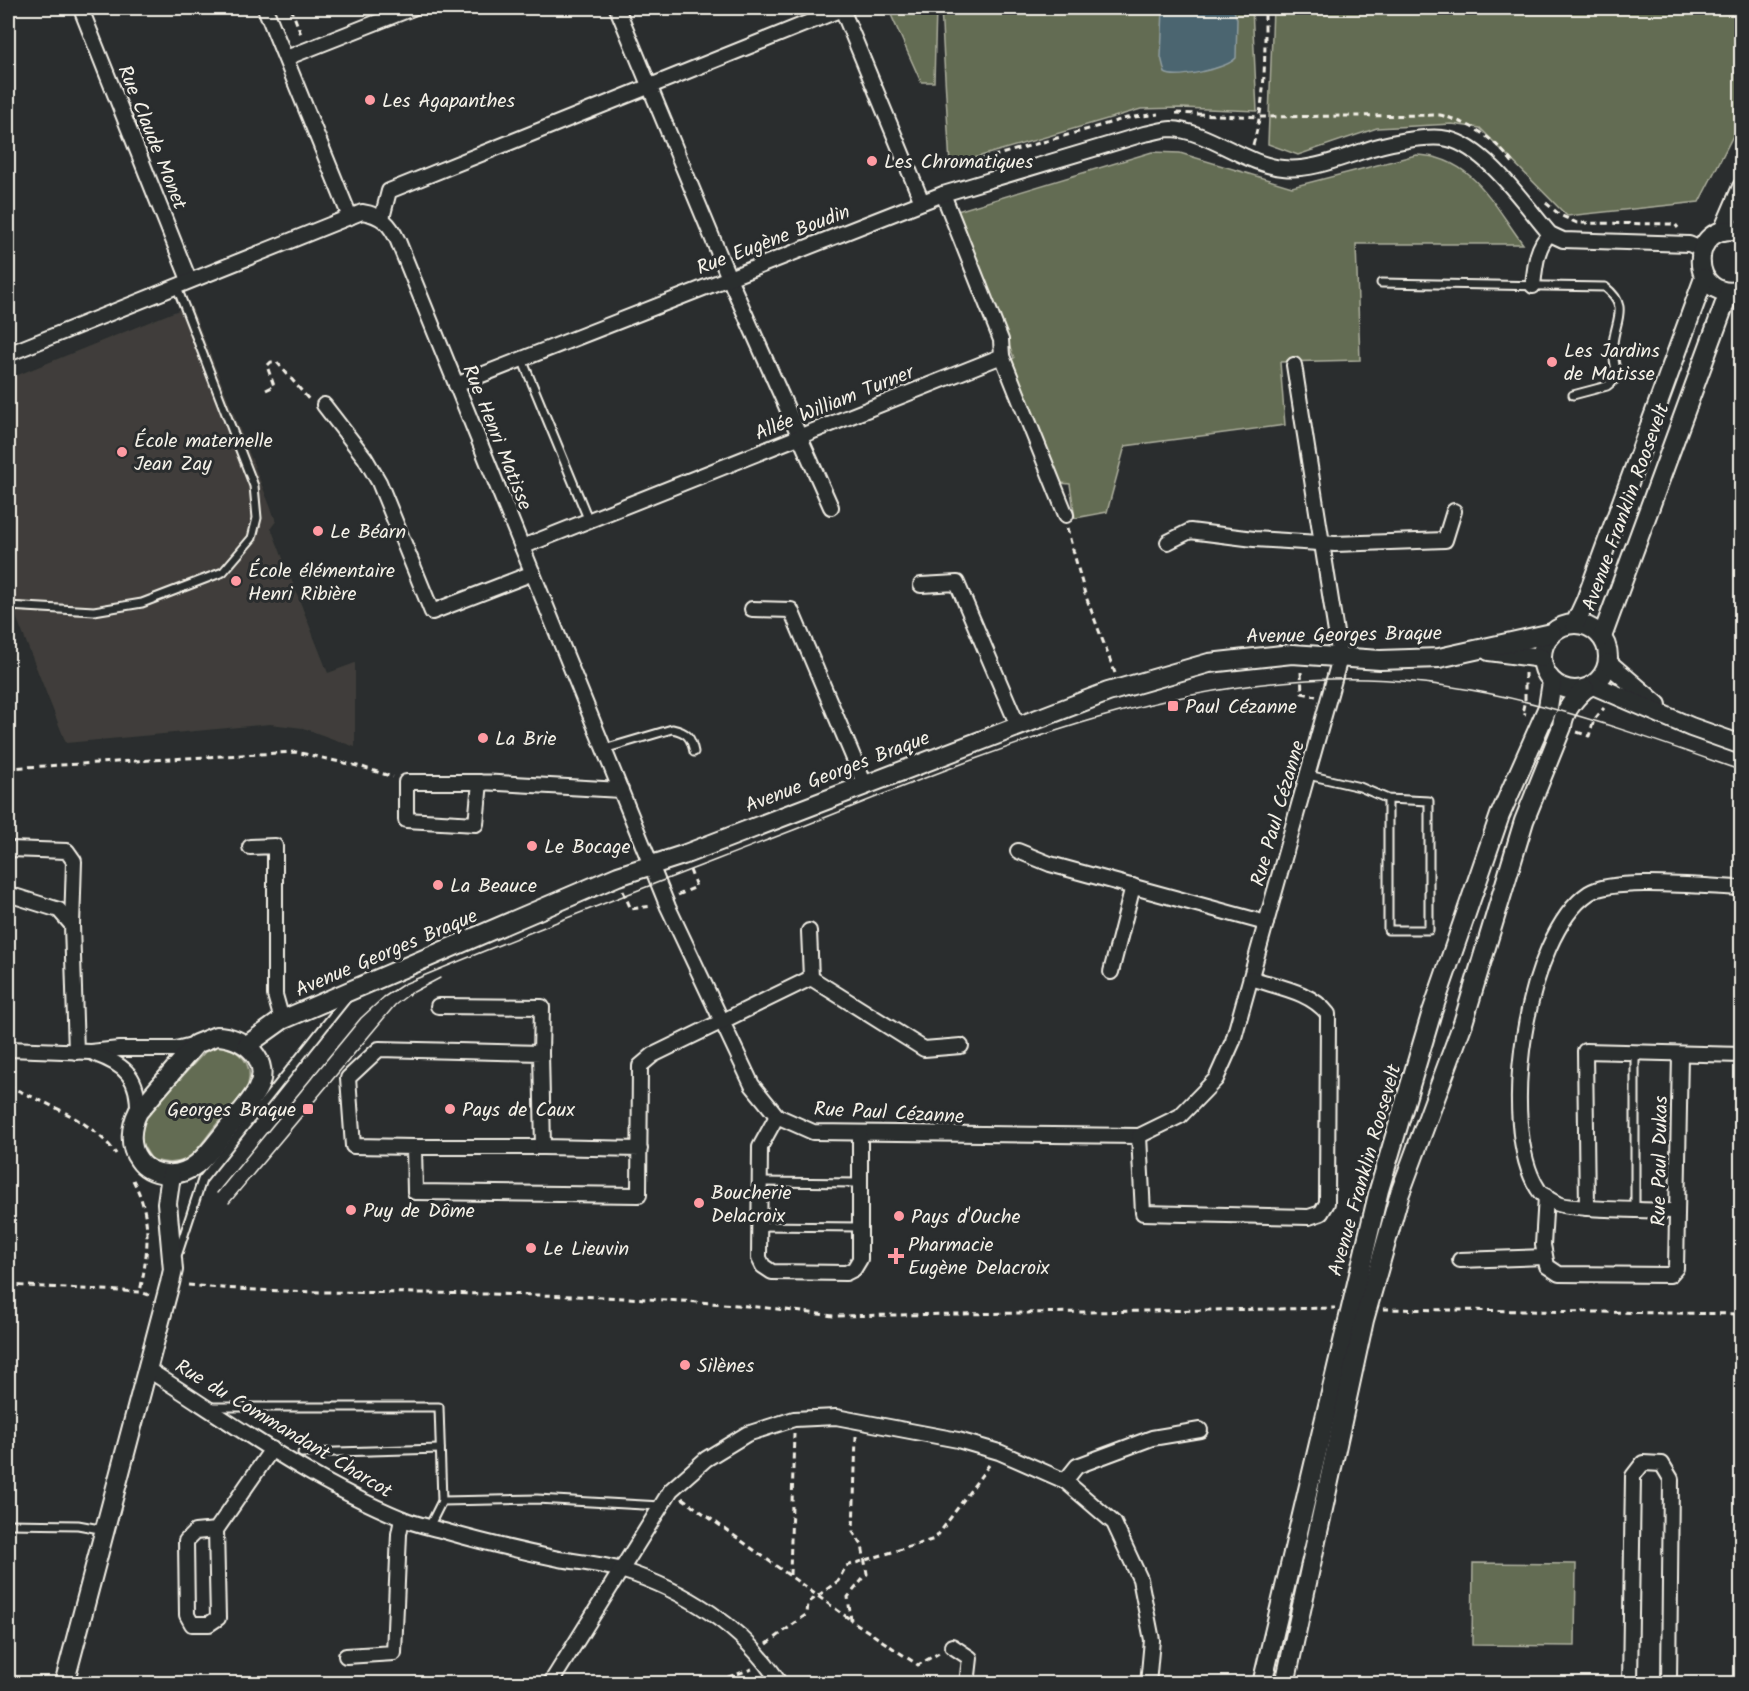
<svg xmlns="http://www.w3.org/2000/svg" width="1749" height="1691" font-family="Kalam,sans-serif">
	<rect width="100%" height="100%" fill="#2a2d2e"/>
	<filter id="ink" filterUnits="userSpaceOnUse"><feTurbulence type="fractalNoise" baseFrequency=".0167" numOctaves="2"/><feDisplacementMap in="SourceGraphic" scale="12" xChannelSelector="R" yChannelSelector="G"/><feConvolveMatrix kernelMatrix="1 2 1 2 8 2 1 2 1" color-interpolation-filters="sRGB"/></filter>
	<g filter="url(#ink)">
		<path fill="#3f3e3a" d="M191 305 276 521 271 528 328 673 355 663V747L303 728 270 724 66 743 8 596V379Z"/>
		<g fill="#646c52" stroke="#acae9d" stroke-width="1.5">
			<path d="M888 8H936L934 82H921Z"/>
			<path d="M941 8H1252L1257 111 1181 108 1141 109 950 165Z"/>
			<path d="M1273 8H1741V120L1699 202 1567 216 1480 128 1452 124 1377 128 1298 155 1268 144Z"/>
			<path d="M1152 152 1180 153 1292 187 1416 155C1472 156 1493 204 1523 244H1356L1360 360 1280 362 1285 425 1125 446 1107 512 1075 518 1070 484 1060 483 1010 360 1014 358 954 212Z"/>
			<path d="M219 1046C239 1049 254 1063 248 1085 245 1095 223 1116 216 1125 207 1136 197 1153 184 1160 173 1165 162 1162 152 1160L142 1144 140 1126 152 1109 205 1052Z"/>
			<path d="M1473 1563 1576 1564 1575 1646 1472 1645Z"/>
		</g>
		<path fill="#4c6570" stroke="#8f9da0" stroke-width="1.5" d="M1163 8H1233L1237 19 1236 58C1227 68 1176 80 1165 73L1161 57Z"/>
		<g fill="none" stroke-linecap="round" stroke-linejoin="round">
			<g stroke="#f4f1e8" stroke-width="11">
				<g id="service">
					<path d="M1381 283 1605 287C1630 306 1615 320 1613 344 1612 355 1616 367 1617 378L1607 386 1573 395"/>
					<path d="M522 359 589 521"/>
					<path d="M8 606 94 611 142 603 223 572 252 538 257 518 254 486 176 285"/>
					<path d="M604 749 672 729C687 732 691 737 694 752"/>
					<path d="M1308 775 1360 787 1388 799V930H1429V801L1388 799"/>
					<path d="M760 1182 860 1183"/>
					<path d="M1635 1208V1053"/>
					<path d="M759 1226 860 1227"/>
					<path d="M178 1253 202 1180 347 998"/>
					<path d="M210 1407H439L442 1501 429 1527"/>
					<path d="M302 1453 440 1449"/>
					<path d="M442 1501 537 1499 661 1506"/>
					<path d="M8 1524 78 1525 105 1530"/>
				</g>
			</g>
			<g stroke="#f4f1e8" stroke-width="18">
				<g id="minor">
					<path d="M83 8V14L189 280"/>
					<path d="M265 8 350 217"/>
					<path d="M617 8 729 278 831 507"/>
					<path d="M286 58 413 8"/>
					<path d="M943 194 1001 340 1002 356"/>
					<path d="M382 218 389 191 842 9 922 202"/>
					<path d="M1533 286C1535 268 1536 246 1550 234"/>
					<path d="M8 354 362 212C382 215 390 224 398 241L668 907 752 1085 777 1116 813 1132 1139 1136 1180 1116 1216 1079 1233 1041 1340 658 1294 365"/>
					<path d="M456 385 943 194 1144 134C1153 133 1163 129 1171 129 1207 130 1246 165 1283 168 1310 171 1338 159 1363 151 1382 144 1428 134 1448 139 1487 148 1524 204 1550 234L1563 240 1689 244 1701 249"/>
					<path d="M324 405 365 458 379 482 432 612 533 573"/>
					<path d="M1168 542 1190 531 1254 539 1335 544 1445 540 1454 511"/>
					<path d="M522 547 1002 356 1066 515"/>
					<path d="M921 585 957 583 1018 726"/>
					<path d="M752 609 791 610 865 785"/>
					<path d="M480 782 476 824 406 820V782H480L621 790"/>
					<path d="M250 847 275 846V995L282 1020"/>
					<path d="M1018 851 1050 864 1266 923"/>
					<path d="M8 852 10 849 67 851 74 861 72 925"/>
					<path d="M8 894 59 910 72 925 76 1052"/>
					<path d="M809 931 811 978"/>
					<path d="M1111 972 1133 886"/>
					<path d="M438 1006 542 1007 541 1053"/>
					<path d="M8 1049 90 1052 119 1049H176L196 1044"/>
					<path d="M95 1054C126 1065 139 1078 138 1112"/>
					<path d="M777 1116 760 1147 759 1258 763 1266 772 1272 846 1273 854 1269 860 1259V1135"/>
					<path d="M1139 1136 1143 1213 1309 1217 1321 1213 1327 1203 1328 1014C1310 991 1277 987 1251 978"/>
					<path d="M414 1147H543"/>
					<path d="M640 1149 543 1147 541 1053 379 1049 348 1078 353 1146 414 1147 415 1192 639 1195 640 1066 653 1055 811 978 924 1049 961 1046"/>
					<path d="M1546 1196 1543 1245 1547 1266 1559 1274 1670 1275 1676 1268 1680 1054"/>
					<path d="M1587 1208 1585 1051 1742 1055"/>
					<path d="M1677 1211C1657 1210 1566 1210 1556 1203 1550 1200 1541 1195 1538 1189 1497 1126 1526 935 1589 893 1614 877 1708 887 1742 888"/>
					<path d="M1460 1260 1545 1257"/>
					<path d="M147 1369C229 1421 310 1481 401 1518 414 1524 430 1527 444 1531 482 1542 520 1551 559 1559 579 1562 601 1564 621 1570 684 1590 745 1627 780 1684"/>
					<path d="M1065 1481 1077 1466 1152 1438 1200 1430"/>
					<path d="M216 1530 195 1532 186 1541 187 1615 192 1624H209L218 1618 216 1530 272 1449"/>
					<path d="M952 1646 970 1658 967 1684"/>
					<path d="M346 1656 394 1653 399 1534 402 1519"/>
					<path d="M550 1684 671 1490 706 1459 747 1434 794 1419 836 1417 958 1440 999 1452 1065 1481 1114 1523 1140 1579 1152 1640 1148 1684"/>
					<path d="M1630 1684 1633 1476 1643 1463 1662 1464 1671 1479 1669 1684"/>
				</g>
			</g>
			<g stroke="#f4f1e8" stroke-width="22">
				<g id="tertiary">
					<path d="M1723 231 1742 187"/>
					<path d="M1742 232C1686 217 1688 305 1742 290"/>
					<circle cx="1575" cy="657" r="33"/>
					<path d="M1575 624 1586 600 1704 278"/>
					<path d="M1602 637 1729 292"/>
					<path d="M1489 651 1541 658"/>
					<path d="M1608 663 1657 705"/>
					<path d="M1593 685 1691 727 1742 745"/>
					<path d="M216 1036C244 1036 273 1061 257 1090 250 1103 238 1115 229 1127 212 1147 196 1177 166 1174 156 1173 145 1169 139 1160 128 1146 131 1126 138 1112L196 1044Z"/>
					<path d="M247 1045 282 1020 618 876 683 855 1108 692 1209 663 1292 654 1380 660 1439 658 1552 633"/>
					<path d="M64 1684 170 1283 173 1270 167 1203 171 1175"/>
					<path d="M1262 1684 1379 1190 1431 1015 1500 815 1548 707 1552 682"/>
					<path d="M1285 1684 1364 1320 1400 1193 1463 1023 1524 821 1562 727C1563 711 1574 699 1585 689"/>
				</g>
			</g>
			<g stroke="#f4f1e8" stroke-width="3" stroke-dasharray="6 4.5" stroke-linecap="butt">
				<path d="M291 8 302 37"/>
				<path d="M1176 113 1261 117 1440 115C1473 124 1492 137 1513 163"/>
				<path d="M1253 145C1266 100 1265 55 1265 8"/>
				<path d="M980 168V160L1127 118 1158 114"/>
				<path d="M1546 203 1560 215 1577 223 1675 224 1678 228"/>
				<path d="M266 390 274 386 267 366 271 362H277L311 402"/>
				<path d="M1067 528 1085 594 1115 673"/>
				<path d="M1301 672 1302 693 1316 696"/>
				<path d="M1525 673V700L1522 713 1526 714"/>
				<path d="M1577 732 1589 736 1594 720 1604 708"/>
				<path d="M8 768 296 752 362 767 393 777"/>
				<path d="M623 891 631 909 652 906"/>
				<path d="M678 895 696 887 690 870"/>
				<path d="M8 1086C43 1102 94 1121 116 1154"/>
				<path d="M133 1180C153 1218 148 1252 140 1292"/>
				<path d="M8 1285 140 1292 149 1295"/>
				<path d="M188 1285C266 1293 345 1292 424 1293 560 1295 699 1297 833 1316L1335 1308"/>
				<path d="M1383 1309 1742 1314"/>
				<path d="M856 1436 853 1532 862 1545 867 1574 848 1597 851 1620 918 1665 939 1653"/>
				<path d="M682 1498 851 1620"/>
				<path d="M790 1575 794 1433"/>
				<path d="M767 1644 807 1614 808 1603 838 1581 846 1566 935 1539 989 1465"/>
				<path d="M708 1684 752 1669"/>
			</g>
			<use href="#service" stroke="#2a2d2e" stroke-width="7"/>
			<use href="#minor" stroke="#2a2d2e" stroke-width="14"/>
			<use href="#tertiary" stroke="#2a2d2e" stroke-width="18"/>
			<g stroke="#f4f1e8" stroke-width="1.5">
				<path d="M217 1193 361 1018 384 997 404 984C532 930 662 881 791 831 977 758 1163 674 1366 679 1498 682 1619 728 1742 771"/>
				<path d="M229 1203 395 1005 408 995 440 978"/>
			</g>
		</g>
	</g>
	<g fill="#ff9aa2" stroke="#2a2d2e" stroke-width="2">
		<circle cx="370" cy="100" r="6"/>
		<circle cx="872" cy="161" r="6"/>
		<circle cx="1552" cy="362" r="6"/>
		<circle cx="122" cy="452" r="6"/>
		<circle cx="318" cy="531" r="6"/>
		<circle cx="236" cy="581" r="6"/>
		<rect x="1167" y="700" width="12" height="12" rx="3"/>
		<circle cx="483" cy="738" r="6"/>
		<circle cx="532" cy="846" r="6"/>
		<circle cx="438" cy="885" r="6"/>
		<rect x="302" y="1103" width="12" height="12" rx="3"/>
		<circle cx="450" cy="1109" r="6"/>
		<circle cx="699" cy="1203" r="6"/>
		<circle cx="351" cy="1210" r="6"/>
		<circle cx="899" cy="1216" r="6"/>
		<circle cx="531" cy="1248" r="6"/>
		<path d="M893 1247h6v6h6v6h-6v6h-6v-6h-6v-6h6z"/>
		<circle cx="685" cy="1365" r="6"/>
	</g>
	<g text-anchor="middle" stroke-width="6" stroke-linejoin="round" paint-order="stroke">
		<g font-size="20" fill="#f4f1e8" stroke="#2a2d2e" text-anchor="start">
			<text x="382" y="107">Les Agapanthes</text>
			<text x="884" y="168">Les Chromatiques</text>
			<text x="1564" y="357">Les Jardins<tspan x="1564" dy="23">de Matisse</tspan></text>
			<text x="134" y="447">École maternelle<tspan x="134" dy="23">Jean Zay</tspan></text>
			<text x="330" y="538">Le Béarn</text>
			<text x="248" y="577">École élémentaire<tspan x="248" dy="23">Henri Ribière</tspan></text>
			<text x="1185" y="713">Paul Cézanne</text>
			<text x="495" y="745">La Brie</text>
			<text x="544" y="853">Le Bocage</text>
			<text x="450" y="892">La Beauce</text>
			<text x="296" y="1116" text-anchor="end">Georges Braque</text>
			<text x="462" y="1116">Pays de Caux</text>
			<text x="711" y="1199">Boucherie<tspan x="711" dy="23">Delacroix</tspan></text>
			<text x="363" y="1217">Puy de Dôme</text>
			<text x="911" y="1223">Pays d'Ouche</text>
			<text x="908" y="1251">Pharmacie<tspan x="908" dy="23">Eugène Delacroix</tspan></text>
			<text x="543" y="1255">Le Lieuvin</text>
			<text x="697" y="1372">Silènes</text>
		</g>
		<g font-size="20" fill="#f4f1e8" stroke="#2a2d2e">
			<text transform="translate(153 137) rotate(68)" y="7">Rue Claude Monet</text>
			<text transform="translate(773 239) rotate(-21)" y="7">Rue Eugène Boudin</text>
			<text transform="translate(834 402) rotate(-22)" y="7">Allée William Turner</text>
			<text transform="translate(498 437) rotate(68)" y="7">Rue Henri Matisse</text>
			<text transform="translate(1625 507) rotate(-70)" y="7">Avenue Franklin Roosevelt</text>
			<text transform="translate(1344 634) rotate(-1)" y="7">Avenue Georges Braque</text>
			<text transform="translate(837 771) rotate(-21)" y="7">Avenue Georges Braque</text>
			<text transform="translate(1277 813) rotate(-74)" y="7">Rue Paul Cézanne</text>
			<text transform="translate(386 952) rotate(-23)" y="7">Avenue Georges Braque</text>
			<text transform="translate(889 1112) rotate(3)" y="7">Rue Paul Cézanne</text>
			<text transform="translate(1659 1161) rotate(-89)" y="7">Rue Paul Dukas</text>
			<text transform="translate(1364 1170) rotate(-74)" y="7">Avenue Franklin Roosevelt</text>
			<text transform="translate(284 1428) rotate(31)" y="7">Rue du Commandant Charcot</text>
		</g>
	</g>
	<rect width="1749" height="1691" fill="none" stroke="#2a2d2e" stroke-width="30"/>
	<rect x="15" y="15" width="1719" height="1661" fill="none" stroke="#f4f1e8" stroke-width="2" filter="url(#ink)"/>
</svg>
